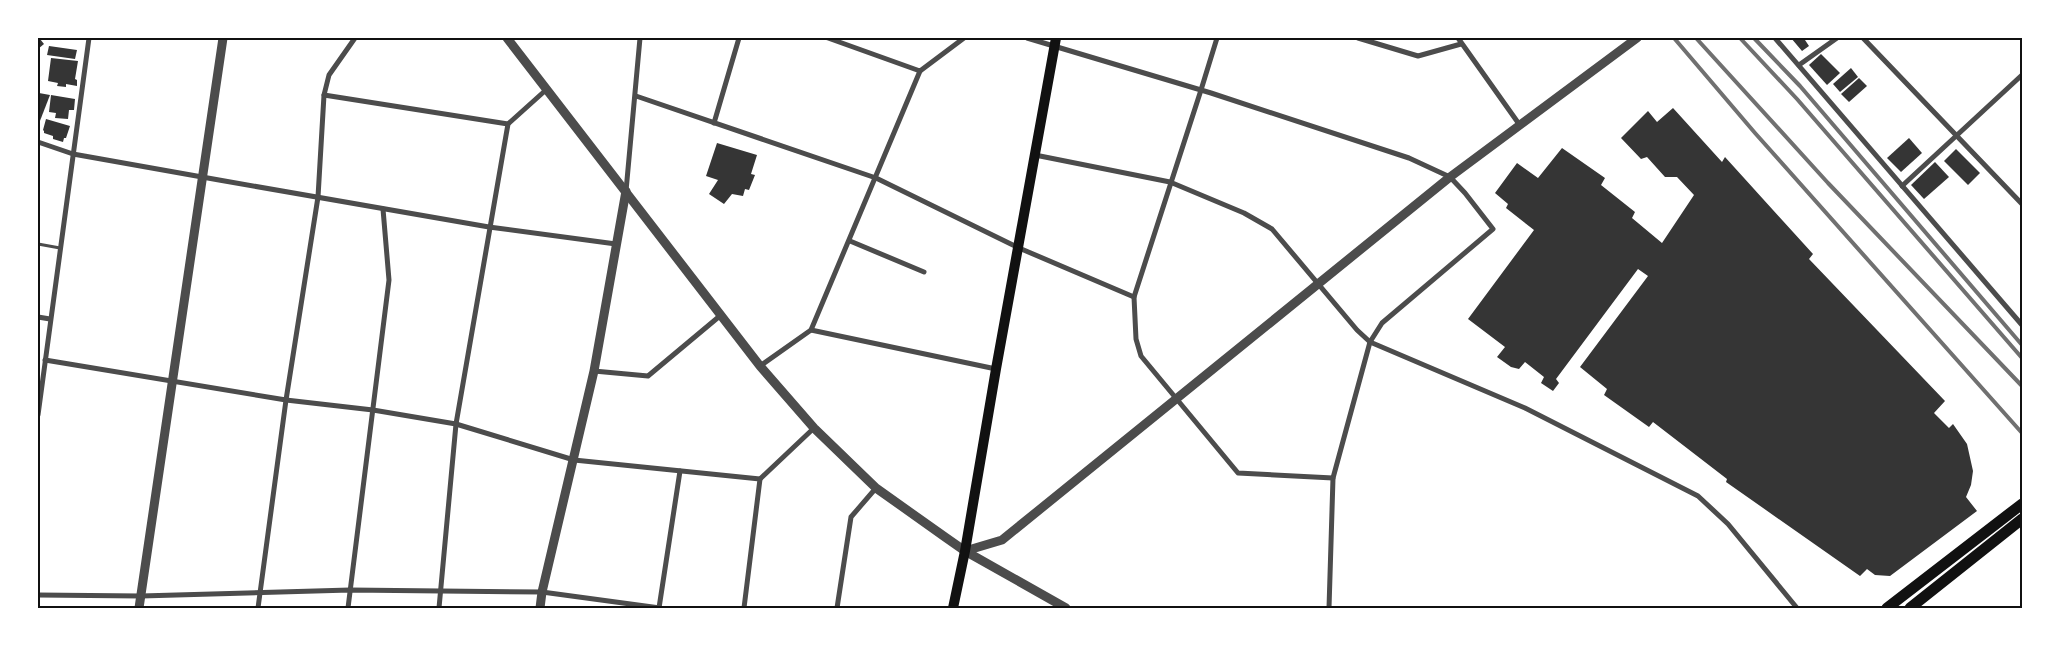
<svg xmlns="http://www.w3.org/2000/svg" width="2060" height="646" font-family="'Work Sans',sans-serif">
	<rect width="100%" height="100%" fill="#fff"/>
	<g fill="#353535">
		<path d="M38 38H41L40 39 44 44 38 49Z"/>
		<path d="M1791 38H1808L1805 40 1809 46 1802 51Z"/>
		<path d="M49 46 77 50 75 59 47 55Z"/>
		<path d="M1821 54 1840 73 1827 85 1809 65Z"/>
		<path d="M51 58 78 61 75 79 77 80V86L66 84V87L57 86 58 83 48 81Z"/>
		<path d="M1851 68 1858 77 1840 92 1833 84Z"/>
		<path d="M1859 78 1867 86 1849 102 1841 94Z"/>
		<path d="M39 93 50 95 38 126V95Z"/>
		<path d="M51 95 75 99 74 110H69L68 119 55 118 56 113 49 112Z"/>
		<path d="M1673 108 1722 162 1725 157 1813 254 1809 259 1945 401 1934 413 1949 428 1953 424 1967 444 1973 471 1971 485 1966 497 1977 511 1890 576 1875 575 1867 569 1860 576 1726 482 1727 479 1653 422 1649 427 1604 395 1607 389 1580 367 1648 276 1638 269 1556 379 1559 383 1553 391 1541 383 1544 377 1525 362 1519 369 1511 367 1497 357 1505 347 1468 319 1534 230 1506 208 1508 204 1495 193 1517 163 1538 178 1562 148 1605 178 1601 185 1635 212 1632 218 1662 243 1694 195 1677 177H1665L1647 157 1641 159 1621 138 1648 111 1657 122Z"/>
		<path d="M46 119 70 126 66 138H64L63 142 53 139V136L44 133V131L43 130Z"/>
		<path d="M1909 138 1922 153 1901 172 1887 158Z"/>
		<path d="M717 143 757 155 751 174 755 175 749 190 745 189 743 196 732 194 724 204 709 194 718 180 706 176Z"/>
		<path d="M1956 149 1980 173 1968 185 1944 161Z"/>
		<path d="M1935 162 1949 177 1924 199 1911 185Z"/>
	</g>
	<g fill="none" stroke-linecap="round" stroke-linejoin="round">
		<path stroke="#4c4c4c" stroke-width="3" d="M38 244 60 248"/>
		<g stroke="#4c4c4c" stroke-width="5">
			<path d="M828 38 920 71 964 38"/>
			<path d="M1027 38 1211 93 1409 158 1450 177 1465 193 1493 229 1382 323 1370 342 1333 478 1329 608"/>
			<path d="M1217 38 1201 90 1134 297 1136 339 1141 356 1238 473 1333 478"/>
			<path d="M1358 38 1418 56 1461 44"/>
			<path d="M1458 38 1519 124"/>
			<path d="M1775 38 2022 325"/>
			<path d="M1863 38 2022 204"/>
			<path d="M1799 65 1837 38"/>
			<path d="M324 95 508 124"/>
			<path d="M636 96 876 178 1019 248 1134 297"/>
			<path d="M714 123 739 38"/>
			<path d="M38 142 73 154 219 180 489 227 616 244"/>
			<path d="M1035 155 1170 182 1244 213 1272 229 1357 330 1370 342 1525 408 1698 496 1728 524 1797 608"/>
			<path d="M1902 186 2022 75"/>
			<path d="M626 191 640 38"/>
			<path d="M850 241 924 272"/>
			<path d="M38 317 50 319"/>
			<path d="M811 330 996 369"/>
			<path d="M45 360 286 400 373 410 456 424 574 460 760 479 814 428"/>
			<path d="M760 366 811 330 920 71"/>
			<path d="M594 371 648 376 721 315"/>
			<path d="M38 415 89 38"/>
			<path d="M38 595 141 596 350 590 542 592 660 608"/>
			<path d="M258 608 286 400 318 197 324 95 329 75 355 38"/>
			<path d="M348 608 389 280 383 209"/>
			<path d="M439 608 456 424 508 124 547 89"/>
			<path d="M659 608 680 471"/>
			<path d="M744 608 760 479"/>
			<path d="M837 608 851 517 876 488"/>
		</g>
		<g stroke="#4c4c4c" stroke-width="9">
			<path d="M507 38 760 366 814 428 876 488 945 537 965 551 1066 608"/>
			<path d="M965 551 1002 540 1450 177 1637 38"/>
			<path d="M139 608 223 38"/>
			<path d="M540 608 542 592 594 371 626 191"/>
		</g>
		<path stroke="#111" stroke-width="10" d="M953 608 965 551 996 369 1056 38"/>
		<g stroke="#111" stroke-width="11">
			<path d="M1887 608 2022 504"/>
			<path d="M1910 608 2022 519"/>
		</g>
		<g stroke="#707070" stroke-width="4">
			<path d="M1674 38 1755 133 2022 433"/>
			<path d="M1696 38 1828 183 2022 386"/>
			<path d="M1740 38 1797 99 2022 358"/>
			<path d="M1754 38 1800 86 2022 345"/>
		</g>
	</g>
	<rect width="2060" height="646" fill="none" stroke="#ffffff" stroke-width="78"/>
	<rect x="39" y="39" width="1982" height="568" fill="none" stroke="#111" stroke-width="2"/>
</svg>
